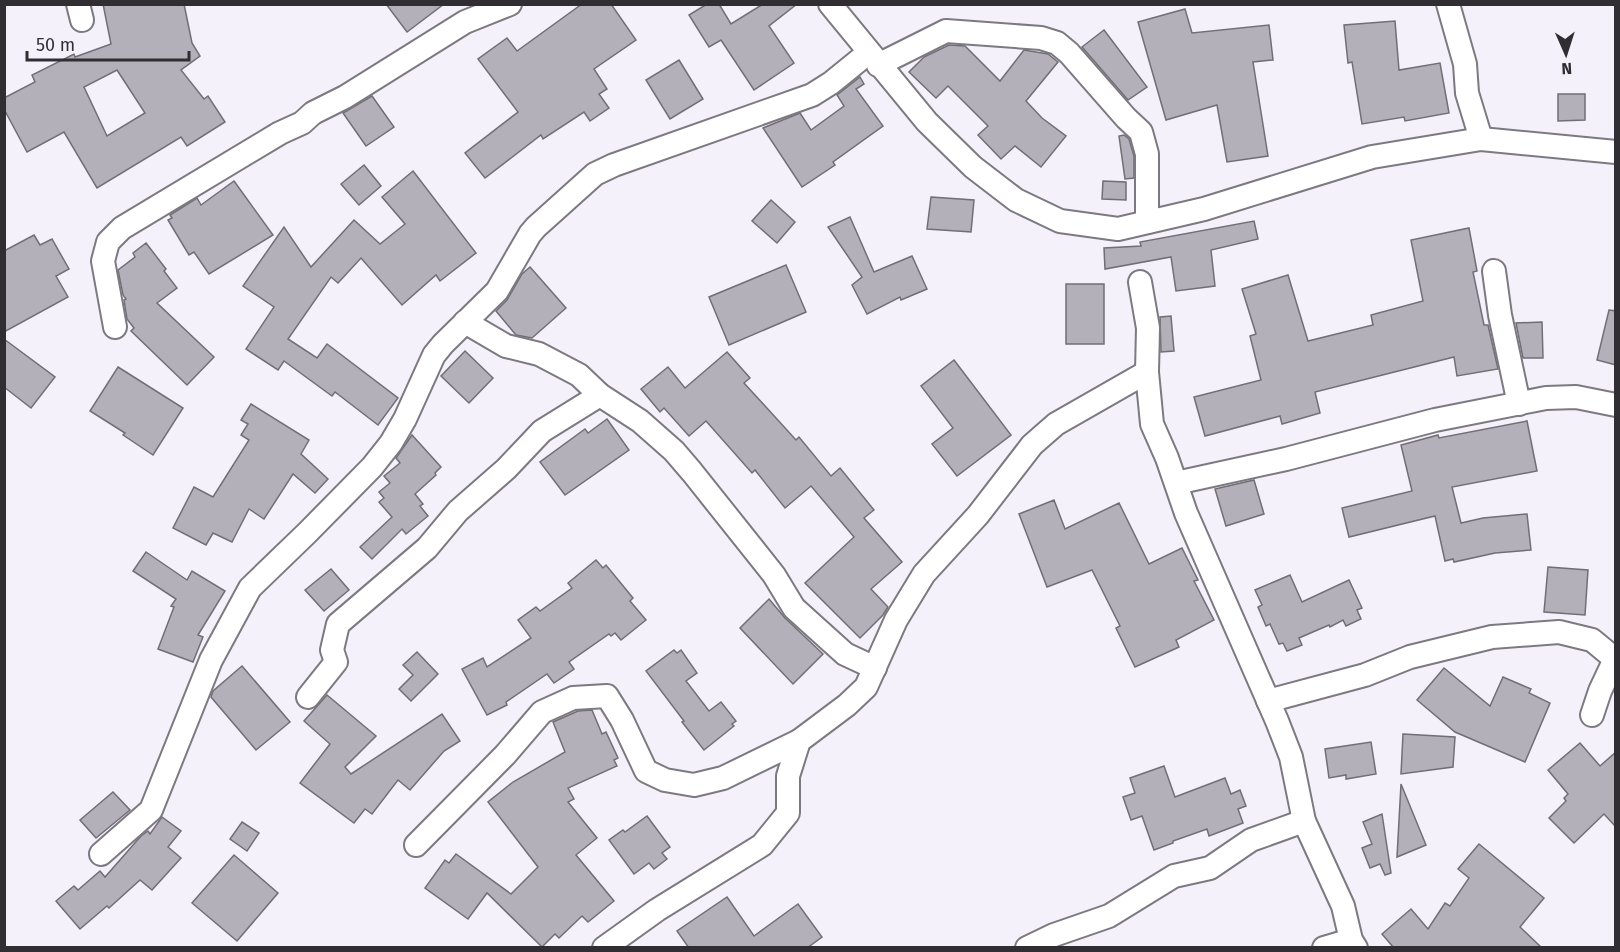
<svg xmlns="http://www.w3.org/2000/svg" width="1620" height="952" font-family="'Fira Sans',sans-serif">
	<rect width="100%" height="100%" fill="#f4f1fa"/>
	<g fill="#b3b0b9" stroke="#716e76" stroke-width="1.5" fill-rule="evenodd">
		<path d="M103 4H184L192 43 200 56 181 70 204 99 208 96 225 122 187 146 181 137 97 188 64 132 27 152 4 109V98L35 82 32 75 74 54 75 57 111 44ZM117 70 145 113 107 136 84 87Z"/>
		<path d="M386 4H444L407 32Z"/>
		<path d="M582 4H611L636 40 594 69 607 89 599 94 609 108 590 121 584 112 543 139 541 135 485 178 465 153 518 112 478 59 507 38 517 51Z"/>
		<path d="M707 4H719L731 24 763 4H797L769 26 794 63 754 90 721 40 709 47 689 15Z"/>
		<path d="M1185 9 1192 33 1269 25 1273 60 1253 62 1268 156 1227 162 1217 105 1166 120 1138 22Z"/>
		<path d="M1395 21 1399 70 1440 63 1449 113 1405 121 1404 117 1362 124 1352 62 1348 63 1344 25Z"/>
		<path d="M1104 30 1147 87 1128 100 1082 47Z"/>
		<path d="M949 45 965 46 1000 81 1024 50 1048 54 1058 62 1026 101 1042 118 1066 136 1041 167 1015 146 1001 159 978 135 988 126 948 86 936 98 909 72 924 57Z"/>
		<path d="M679 60 703 99 670 119 646 80Z"/>
		<path d="M860 77 864 84 856 89 883 126 833 162 835 165 802 187 763 128 800 113 811 130 844 106 837 95Z"/>
		<path d="M1558 94H1585V120L1558 121Z"/>
		<path d="M372 96 394 127 366 146 343 113Z"/>
		<path d="M1124 135 1129 139 1134 156V178L1125 179 1119 136Z"/>
		<path d="M364 165 381 186 359 205 341 184Z"/>
		<path d="M413 171 476 253 440 281 436 275 402 305 361 258 338 283 331 277 288 339 317 358 327 344 398 398 378 425 335 392 332 396 284 361 278 370 246 349 274 307 243 286 284 227 311 267 354 220 380 244 405 224 382 197Z"/>
		<path d="M234 181 273 235 209 274 194 252 189 255 168 220 172 218 170 215 197 198 201 205Z"/>
		<path d="M1103 181 1126 182V200L1102 199Z"/>
		<path d="M931 197 974 200 971 232 927 229Z"/>
		<path d="M771 200 795 222 777 243 752 221Z"/>
		<path d="M850 217 874 272 912 256 927 289 901 300 900 297 867 314 852 285 862 277 828 227Z"/>
		<path d="M1254 221 1258 239 1211 250 1215 286 1176 291 1171 257 1105 269 1104 248 1141 246 1140 242Z"/>
		<path d="M1469 228 1477 271 1473 272 1484 325H1488L1498 369 1457 376 1454 357 1315 392 1320 413 1282 424 1280 416 1205 436 1194 397 1261 380 1250 336 1256 334 1242 289 1288 275 1308 341 1373 325 1371 315 1423 301 1411 240Z"/>
		<path d="M34 235 40 245 52 239 69 269 56 276 68 297 4 332V251Z"/>
		<path d="M146 243 166 269 164 271 177 288 157 303 214 357 187 385 131 331 134 328 127 319 124 300 126 299 123 295 118 270 135 257 133 253Z"/>
		<path d="M786 265 806 312 729 345 709 297Z"/>
		<path d="M530 267 566 308 532 338 516 335 496 311 507 300 522 274Z"/>
		<rect x="1066" y="284" width="38" height="60"/>
		<path d="M1609 310 1616 311V365L1597 360Z"/>
		<path d="M1171 316 1174 351 1161 352 1160 317Z"/>
		<path d="M1542 322 1543 358H1523L1516 323Z"/>
		<path d="M4 339 55 377 31 408 4 387Z"/>
		<path d="M465 351 493 378 469 403 441 376Z"/>
		<path d="M727 352 750 378 744 383 796 440 799 437 831 476 840 468 874 510 864 518 902 562 871 589 888 607 883 615 860 638 805 583 854 537 811 486 785 508 755 470 752 473 706 421 689 436 664 408 660 412 641 389 668 367 685 388Z"/>
		<path d="M954 360 1011 435 957 476 932 444 953 428 921 386Z"/>
		<path d="M118 367 183 408 153 455 123 435 125 433 90 411Z"/>
		<path d="M251 404 309 440 301 454 328 479 315 493 293 474 264 519 249 509 232 542 213 533 206 545 173 528 194 487 213 497 249 440 241 435 248 424 241 420Z"/>
		<path d="M607 419 629 450 565 495 540 462 585 429 588 433Z"/>
		<path d="M1527 421 1537 471 1452 487 1461 523 1483 518 1527 514 1531 550 1495 553 1454 562 1453 559 1445 561 1435 516 1349 537 1342 508 1412 491 1401 445 1438 435 1439 438Z"/>
		<path d="M412 435 441 467 435 473 436 475 415 494 423 504 420 506 428 516 406 534 402 529 372 559 360 547 392 517 379 502 384 498 379 492 390 483 384 476 400 463 396 458Z"/>
		<path d="M1254 480 1264 514 1226 526 1215 489Z"/>
		<path d="M1054 500 1065 529 1119 503 1149 564 1182 548 1198 580 1194 581 1214 620 1176 640 1179 647 1135 667 1116 628 1120 626 1092 570 1047 587 1019 514Z"/>
		<path d="M146 552 187 580 192 571 225 591 198 635 203 637 193 662 158 649 174 607 171 606 176 599 133 571Z"/>
		<path d="M596 560 603 568 606 565 633 598 630 601 646 620 621 640 615 633 611 636 609 634 569 662 574 669 554 683 547 674 506 702 507 705 487 715 462 669 483 658 487 667 531 638 518 620 536 607 540 611 572 588 568 583Z"/>
		<path d="M1548 567 1588 570 1585 615 1544 612Z"/>
		<path d="M331 569 349 590 324 611 305 590Z"/>
		<path d="M1290 575 1302 602 1349 580 1362 608 1357 610 1361 619 1346 626 1343 620 1330 627 1329 625 1299 638 1302 645 1287 651 1283 643 1279 644 1270 624 1266 626 1258 607 1262 605 1255 590Z"/>
		<path d="M769 599 785 618 823 654 793 684 740 628Z"/>
		<path d="M674 650 677 653 681 650 697 673 686 681 709 711 721 702 736 721 732 724 734 726 704 750 682 722 684 721 646 671Z"/>
		<path d="M417 652 438 674 411 701 399 689 413 675 403 665Z"/>
		<path d="M242 666 290 722 256 750 211 697 213 691Z"/>
		<path d="M1444 668 1490 706 1503 677 1531 689 1529 693 1550 703 1525 762 1455 732 1417 700Z"/>
		<path d="M327 695 376 736 345 767 351 774 442 714 460 741 444 751 410 790 398 780 372 814 365 809 354 823 300 783 330 744 304 721Z"/>
		<path d="M592 710 602 734 606 732 618 758 614 760 617 766 568 788 574 799 568 802 597 838 576 855 614 901 588 922 582 916 559 938 555 934 542 947 487 893 468 919 425 888 445 860 449 863 456 854 511 894 538 867 488 802 513 782 565 752 553 722 578 711Z"/>
		<path d="M1403 734 1455 737 1453 767 1401 774Z"/>
		<path d="M1371 742 1376 774 1346 779V775L1329 778 1325 749Z"/>
		<path d="M1580 743 1600 766 1616 752V827L1604 814 1574 843 1549 818 1566 801 1564 798 1568 794 1548 770Z"/>
		<path d="M1164 766 1175 797 1225 778 1231 794 1240 790 1246 806 1238 809 1243 823 1209 836 1207 829 1173 841V843L1154 850 1142 816 1131 820 1123 797 1135 793 1130 778Z"/>
		<path d="M1401 784 1426 845 1397 857Z"/>
		<path d="M113 792 130 810 96 838 80 820Z"/>
		<path d="M1382 814 1391 873 1385 875 1380 864 1370 868 1362 848 1372 844 1363 822Z"/>
		<path d="M647 816 670 847 662 853 667 859 654 869 649 863 634 874 609 840 623 830 625 832Z"/>
		<path d="M162 817 181 831 168 847 181 858 152 890 140 880 109 908 107 906 80 929 56 901 74 886 78 890 100 871 105 877 141 836 148 831 150 834Z"/>
		<path d="M242 822 259 833 247 851 230 839Z"/>
		<path d="M1479 844 1544 898 1520 927 1542 948H1394L1382 934 1411 909 1428 929 1445 903 1450 906 1469 878 1458 869Z"/>
		<path d="M234 855 278 893 237 941 192 903Z"/>
		<path d="M727 897 754 936 798 904 822 937 807 948H689L677 931Z"/>
	</g>
	<g fill="none" stroke-linecap="round" stroke-linejoin="round">
		<g stroke="#7c7981" stroke-width="26">
			<g id="minor">
				<path d="M78 4 82 20"/>
				<path d="M830 4 927 122 973 167 1016 200 1060 221 1118 229 1204 209 1372 157 1481 139 1616 152"/>
				<path d="M1448 4 1465 64 1467 93 1481 139"/>
				<path d="M878 65 946 31 1041 38 1057 43 1069 53 1126 118 1141 132 1147 154V222"/>
				<path d="M1494 271 1500 315 1519 404"/>
				<path d="M1140 282 1148 328 1147 372 1152 424 1167 458 1186 513 1277 721 1291 757 1304 821 1343 906 1351 940 1356 948"/>
				<path d="M465 322 506 346 539 354 579 375 600 395 640 421 674 451 692 472 774 575 794 608 845 654 875 668"/>
				<path d="M115 327 103 261 108 242 122 228 280 133 302 123 313 113 345 97 465 22 510 4"/>
				<path d="M1176 483 1286 459 1435 420 1546 398 1576 397 1616 405"/>
				<path d="M308 697 336 662 332 650 338 624 427 548 458 511 506 469 542 431 600 395"/>
				<path d="M1268 701 1365 675 1410 657 1492 637 1559 632 1592 640 1615 659 1600 691 1592 715"/>
				<path d="M416 845 505 755 542 712 573 698 607 696 622 720 646 771 665 780 694 785 723 778 799 741"/>
				<path d="M101 854 151 810 211 660 250 588 307 533 372 467 391 443 405 419 434 355 443 344 497 291 530 234 536 227 595 174 614 165 812 95 831 83 868 53"/>
				<path d="M604 948 657 910 762 845 788 813V776L799 741 847 705 866 687 896 620 924 574 978 515 1032 445 1056 424 1147 372"/>
				<path d="M1027 948 1054 935 1109 916 1174 876 1210 868 1251 840 1304 821"/>
				<path d="M1324 948 1351 940"/>
			</g>
		</g>
		<use href="#minor" stroke="#fff" stroke-width="22"/>
	</g>
	<rect width="1620" height="952" fill="none" stroke="#302e32" stroke-width="12"/>
	<g transform="translate(1566 54) rotate(177)" stroke="#f4f1fa" stroke-width="4.5" paint-order="stroke">
	<path d="M0-4.5L10 22L0 15L-10 22Z" fill="#302e32"/>
	<text y="-9" font-size="16" font-weight="bold" text-anchor="middle" fill="#302e32">N</text>
	</g>
	<path d="M27 51v9h162v-9" fill="none" stroke="#302e32" stroke-width="3"/>
	<text x="36" y="51" font-size="18" fill="#302e32" stroke="#f4f1fa" stroke-width="4.5" paint-order="stroke">50 m</text>
</svg>
